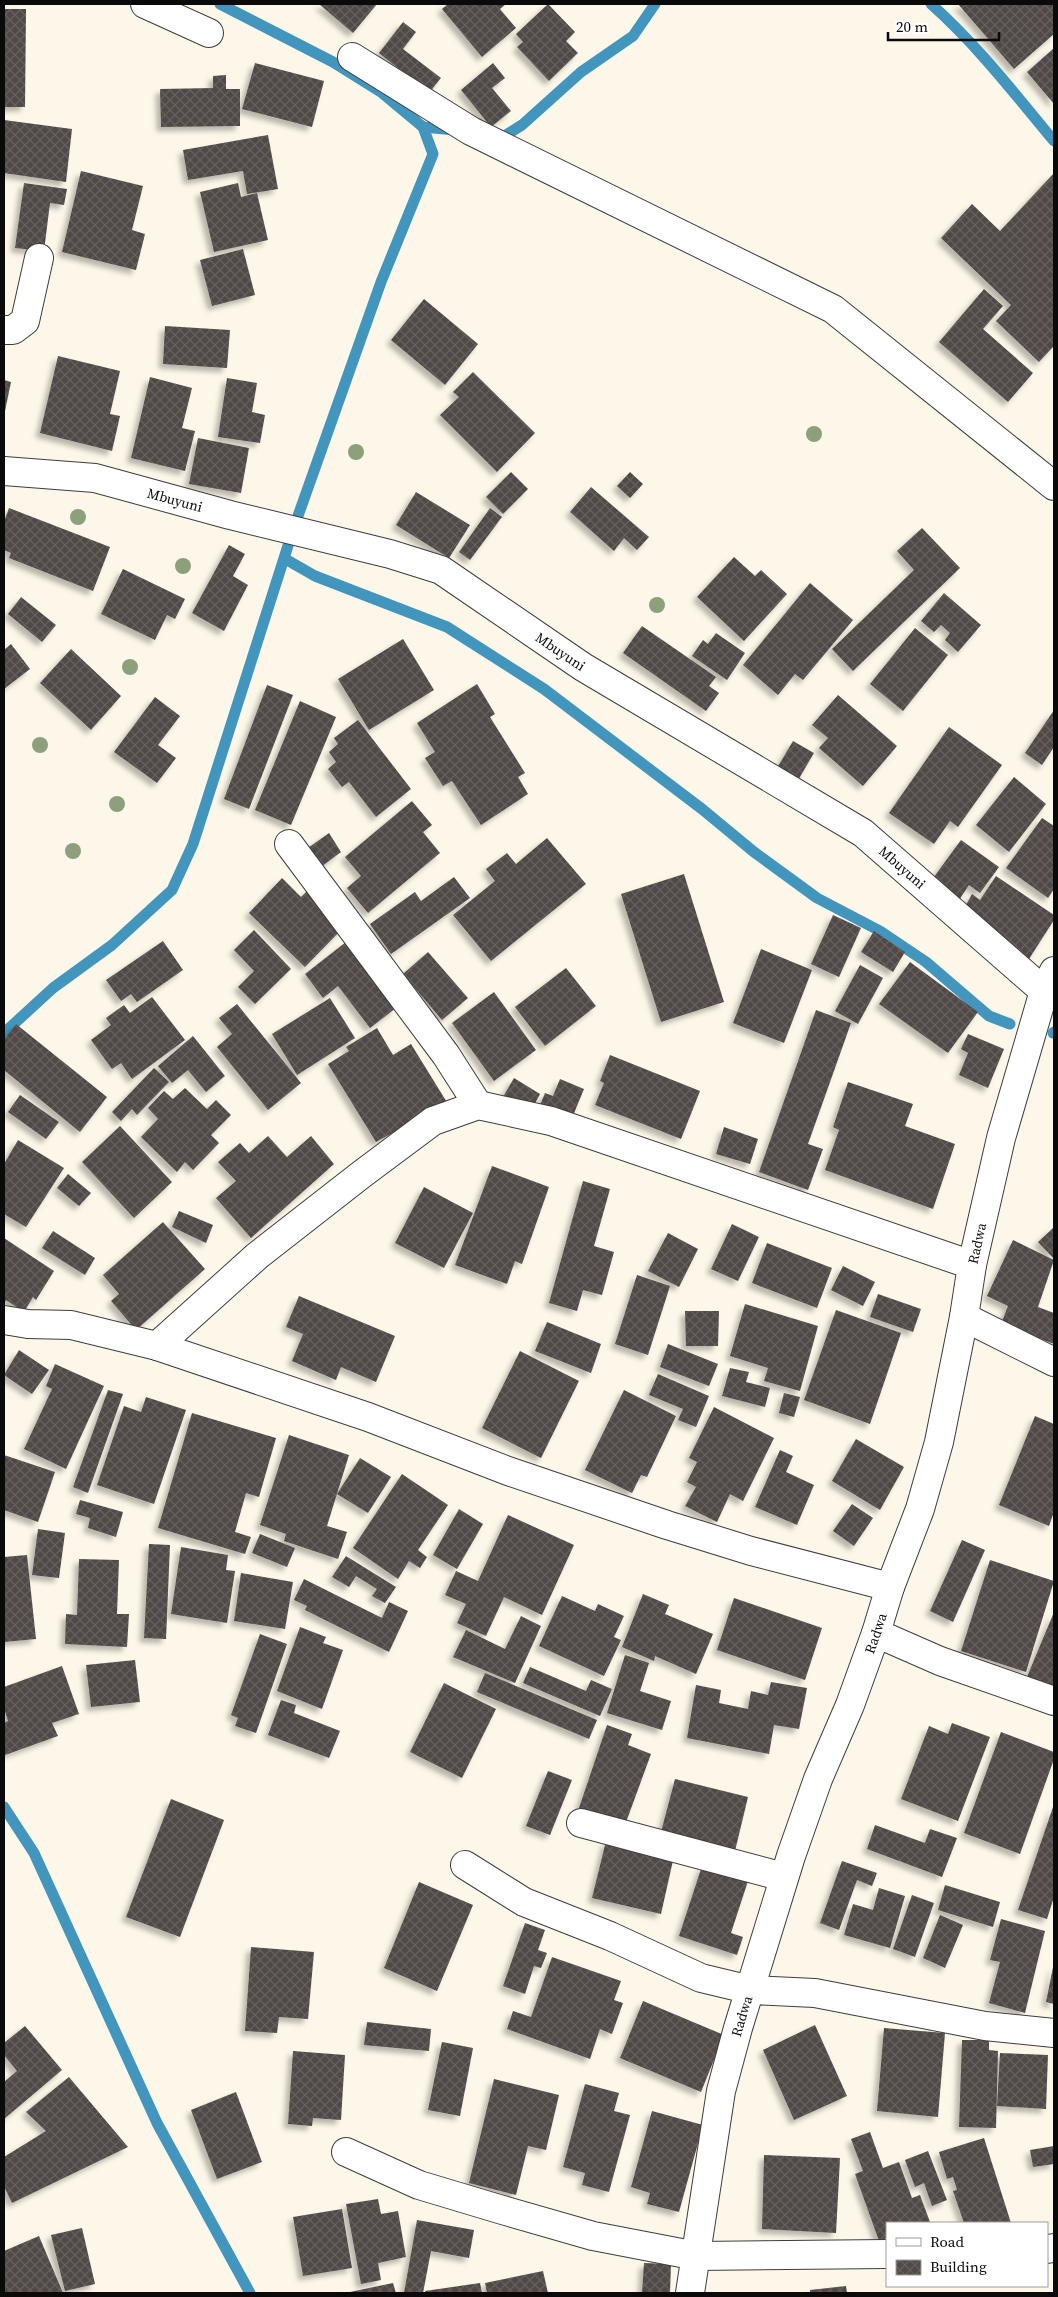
<svg xmlns="http://www.w3.org/2000/svg" width="1058" height="2297" font-family="'Source Serif 4',serif">
	<defs>
		<pattern id="building-cross-hatch" width="8" height="8" patternUnits="userSpaceOnUse" patternTransform="scale(1.25)"><rect width="8" height="8" fill="#514a47"/><path d="M0 0l8 8M0 8l8-8" fill="none" stroke="#65605d"/></pattern>
		<filter id="shadow"><feDropShadow dx="-4.5" dy="4.5" stdDeviation="2.5" flood-color="#0004"/></filter>
	</defs>
	<rect width="100%" height="100%" fill="#fdf7e9"/>
	<g fill="none" stroke-linecap="round" stroke-linejoin="round">
		<g stroke="#4296be" stroke-width="11">
			<path d="M931 4C977 45 1014 93 1054 141"/>
			<path d="M423 127 455 130"/>
			<path d="M495 138 498 140 522 125 581 72 633 36 655 4"/>
			<path d="M284 561 287 560 315 576 447 627 544 689 702 809 754 852 817 898 880 931 926 962 989 1016 1010 1024"/>
			<path d="M4 1033 53 988 112 945 172 890 193 844 293 530 381 282 433 154 423 127 381 92 333 62 220 4"/>
			<path d="M1053 1033 1054 1032"/>
			<path d="M4 1807 34 1853 157 2123 250 2293"/>
		</g>
	</g>
	<g fill="url(#building-cross-hatch)" filter="url(#shadow)">
		<path d="M319 4H377L353 33Z"/>
		<path d="M448 4H506L500 9 516 28 482 57 442 9Z"/>
		<path d="M548 4 575 32 566 41 578 53 549 81 517 47 523 42 516 34Z"/>
		<path d="M958 4H1054V34L1014 69Z"/>
		<path d="M4 9H26L25 107H4Z"/>
		<path d="M403 22 416 32 403 49 441 78 429 93 379 53Z"/>
		<path d="M1054 48V104L1027 72Z"/>
		<path d="M255 63 324 81 312 127 242 109Z"/>
		<path d="M493 63 505 78 492 88 511 111 491 127 461 90Z"/>
		<path d="M226 75V89H240V126L161 127 160 89 213 88V76Z"/>
		<path d="M4 120 72 129 66 182 4 173Z"/>
		<path d="M268 135 278 189 247 194 243 171 188 180 183 150Z"/>
		<path d="M81 171 143 186 132 230 145 234 136 270 62 252Z"/>
		<path d="M1054 173V346L1039 362 996 321 1011 305 941 238 972 204 1000 231Z"/>
		<path d="M24 183 67 189 64 205 50 203 44 251 15 248Z"/>
		<path d="M238 183 241 197 257 193 268 240 214 252 200 192Z"/>
		<path d="M243 249 255 295 212 306 200 260Z"/>
		<path d="M984 289 1003 306 983 329 1033 373 1008 402 939 342Z"/>
		<path d="M424 299 478 344 445 385 391 340Z"/>
		<path d="M165 326 230 330 227 368 163 364Z"/>
		<path d="M58 356 120 371 110 414 120 416 112 451 40 433Z"/>
		<path d="M473 372 535 433 497 472 440 415 459 397 453 392Z"/>
		<path d="M150 377 192 388 182 428 195 431 185 471 131 458Z"/>
		<path d="M227 378 257 383 252 412 265 415 260 443 218 437Z"/>
		<path d="M4 380 11 382 5 411H4Z"/>
		<path d="M198 438 249 448 241 493 189 484Z"/>
		<path d="M511 472 528 489 503 514 486 497Z"/>
		<path d="M630 472 643 484 630 498 617 486Z"/>
		<path d="M591 487 649 537 637 550 624 538 614 551 570 512Z"/>
		<path d="M416 492 470 525 449 558 396 525Z"/>
		<path d="M9 508 110 547 93 591 9 558 11 553 4 550V522Z"/>
		<path d="M490 508 502 517 470 560 459 552Z"/>
		<path d="M922 528 960 568 853 671 832 649 914 570 897 551Z"/>
		<path d="M229 545 245 554 233 576 248 585 224 631 192 613Z"/>
		<path d="M734 557 755 576 761 570 787 594 744 641 697 597Z"/>
		<path d="M123 569 185 599 175 619 167 615 155 640 101 614Z"/>
		<path d="M810 583 853 620 803 680 795 674 778 695 743 665Z"/>
		<path d="M944 593 981 625 958 652 945 640 950 633 941 625 934 632 921 621Z"/>
		<path d="M21 597 56 625 42 642 8 614Z"/>
		<path d="M642 626 716 677 709 686 719 693 706 711 623 653Z"/>
		<path d="M915 628 948 655 903 711 870 684Z"/>
		<path d="M716 633 745 653 727 680 692 656 703 640 708 644Z"/>
		<path d="M403 639 434 690 369 730 338 679Z"/>
		<path d="M11 644 30 669 4 689V650Z"/>
		<path d="M71 649 121 696 91 730 40 683Z"/>
		<path d="M477 684 495 714 490 717 525 773 518 777 528 794 481 825 452 781 443 786 425 758 435 752 417 723Z"/>
		<path d="M267 685 293 695 249 809 224 799Z"/>
		<path d="M838 695 897 746 863 786 819 748 828 738 812 725Z"/>
		<path d="M155 697 180 716 158 745 176 758 157 783 114 752Z"/>
		<path d="M300 701 336 717 291 825 255 810Z"/>
		<path d="M1054 710V747L1042 765 1025 753Z"/>
		<path d="M358 720 411 789 376 817 349 782 342 787 328 769 336 762 329 752 338 744 334 738Z"/>
		<path d="M949 727 1002 765 958 827 950 821 934 844 889 813Z"/>
		<path d="M793 741 814 753 794 787 773 775Z"/>
		<path d="M1014 777 1046 804 1009 852 976 825Z"/>
		<path d="M412 801 432 825 423 832 440 853 368 913 347 888 361 876 345 857Z"/>
		<path d="M1042 818 1054 826V889L1048 898 1006 868Z"/>
		<path d="M329 833 341 852 321 867 308 848Z"/>
		<path d="M547 838 586 884 491 961 453 915 495 881 486 869 507 853 516 864Z"/>
		<path d="M961 840 999 867 980 893 969 885 959 900 931 881Z"/>
		<path d="M684 874 724 1002 661 1022 621 894Z"/>
		<path d="M996 876 1054 915V920L1029 959 961 914 972 894 980 900Z"/>
		<path d="M454 877 470 898 391 954 370 924 415 892 421 901Z"/>
		<path d="M282 878 301 897 308 890 345 926 305 967 249 913Z"/>
		<path d="M833 915 861 928 839 977 811 964Z"/>
		<path d="M254 930 291 969 255 1004 238 987 254 971 234 950Z"/>
		<path d="M874 931 905 952 893 972 861 952Z"/>
		<path d="M163 941 183 970 137 1002 131 994 121 1001 106 980Z"/>
		<path d="M346 942 396 1008 370 1028 338 986 323 998 305 974Z"/>
		<path d="M761 949 812 970 784 1043 733 1023Z"/>
		<path d="M428 952 468 998 442 1020 403 974Z"/>
		<path d="M910 962 978 1012 948 1053 879 1004Z"/>
		<path d="M860 965 883 978 858 1024 835 1011Z"/>
		<path d="M566 968 596 1006 545 1046 515 1007Z"/>
		<path d="M494 992 536 1050 494 1081 452 1023Z"/>
		<path d="M152 997 185 1040 132 1079 121 1063 112 1069 91 1040 111 1025 106 1018 124 1005 130 1013Z"/>
		<path d="M330 998 355 1038 297 1075 272 1034Z"/>
		<path d="M237 1004 301 1083 268 1110 217 1047 232 1034 219 1018Z"/>
		<path d="M816 1010 851 1023 808 1144 823 1149 808 1190 759 1172Z"/>
		<path d="M16 1024 107 1097 80 1132 4 1070V1040Z"/>
		<path d="M377 1028 393 1055 411 1044 448 1104 398 1135 396 1131 376 1142 328 1064 349 1051 346 1047Z"/>
		<path d="M968 1034 1004 1049 988 1088 959 1075 968 1053 961 1049Z"/>
		<path d="M193 1036 225 1076 206 1092 188 1070 172 1083 158 1066Z"/>
		<path d="M610 1055 700 1091 681 1139 595 1105 604 1083 600 1081Z"/>
		<path d="M154 1068 169 1082 137 1115 132 1109 121 1121 112 1112Z"/>
		<path d="M514 1078 540 1094 530 1113 503 1097Z"/>
		<path d="M560 1079 584 1089 570 1123 538 1110 545 1093 553 1096Z"/>
		<path d="M848 1082 913 1104 905 1126 955 1144 933 1209 825 1170 839 1130 833 1127Z"/>
		<path d="M185 1088 207 1109 216 1100 231 1115 211 1135 219 1143 193 1170 185 1162 177 1172 141 1137 158 1119 148 1108 164 1091 173 1099Z"/>
		<path d="M20 1095 59 1122 46 1139 8 1112Z"/>
		<path d="M120 1126 172 1182 134 1218 82 1162Z"/>
		<path d="M724 1127 758 1139 750 1164 716 1154Z"/>
		<path d="M268 1136 287 1157 311 1136 334 1164 251 1238 216 1198 236 1181 218 1162 240 1143 249 1153Z"/>
		<path d="M18 1140 64 1168 26 1227 4 1214V1164Z"/>
		<path d="M492 1166 549 1187 522 1264 515 1261 507 1284 455 1265Z"/>
		<path d="M68 1174 91 1193 79 1206 57 1188Z"/>
		<path d="M583 1181 610 1189 594 1246 614 1252 602 1295 583 1290 577 1311 549 1303Z"/>
		<path d="M424 1187 473 1213 444 1268 395 1243Z"/>
		<path d="M179 1211 213 1225 206 1243 172 1227Z"/>
		<path d="M163 1222 205 1269 136 1330 111 1301 119 1294 103 1275Z"/>
		<path d="M732 1224 759 1237 738 1281 711 1269Z"/>
		<path d="M1054 1227V1259L1038 1242Z"/>
		<path d="M53 1231 95 1258 85 1275 42 1248Z"/>
		<path d="M668 1233 698 1249 679 1287 648 1271Z"/>
		<path d="M4 1238 54 1271 36 1300 33 1297 24 1312 6 1300 4 1304Z"/>
		<path d="M1013 1240 1054 1260 1038 1307 1054 1313V1344L1001 1324 1008 1306 987 1296Z"/>
		<path d="M767 1243 832 1268 817 1308 752 1283Z"/>
		<path d="M843 1266 875 1282 863 1306 831 1290Z"/>
		<path d="M637 1275 670 1286 648 1355 615 1344Z"/>
		<path d="M878 1294 921 1309 913 1332 870 1317Z"/>
		<path d="M299 1296 395 1336 376 1382 341 1367 336 1380 292 1361 303 1334 286 1327Z"/>
		<path d="M745 1304 818 1326 800 1391 764 1381 768 1368 730 1356Z"/>
		<path d="M836 1310 901 1333 870 1424 804 1400Z"/>
		<path d="M685 1311H719L718 1346H686Z"/>
		<path d="M547 1322 601 1344 591 1373 535 1351Z"/>
		<path d="M668 1344 718 1364 709 1386 660 1367Z"/>
		<path d="M19 1350 49 1370 32 1394 4 1375Z"/>
		<path d="M520 1351 579 1381 541 1458 482 1428Z"/>
		<path d="M55 1364 104 1386 66 1469 24 1449 52 1389 46 1386Z"/>
		<path d="M730 1368 749 1372 746 1382 770 1388 765 1407 722 1396Z"/>
		<path d="M658 1374 709 1396 696 1427 678 1420 683 1409 649 1395Z"/>
		<path d="M108 1390 123 1394 88 1493 73 1487Z"/>
		<path d="M624 1390 676 1416 647 1477 641 1475 632 1493 585 1470Z"/>
		<path d="M784 1393 800 1397 794 1417 779 1413Z"/>
		<path d="M146 1397 186 1410 154 1504 97 1485 124 1406 141 1412Z"/>
		<path d="M714 1407 774 1438 743 1501 730 1494 717 1522 685 1506 696 1487 687 1482 697 1462 689 1458Z"/>
		<path d="M192 1413 276 1438 259 1497 246 1493 235 1532 251 1537 245 1554 158 1528Z"/>
		<path d="M1035 1416 1054 1424V1512L1049 1526 999 1505Z"/>
		<path d="M289 1435 349 1455 327 1526 347 1532 338 1559 284 1541 286 1534 260 1525Z"/>
		<path d="M856 1439 904 1467 880 1510 832 1481Z"/>
		<path d="M780 1450 793 1456 786 1472 814 1485 797 1525 755 1507Z"/>
		<path d="M4 1455 55 1472 38 1522 4 1510Z"/>
		<path d="M360 1458 391 1477 368 1513 337 1494Z"/>
		<path d="M402 1474 448 1505 418 1550 427 1557 420 1568 409 1561 398 1579 353 1548Z"/>
		<path d="M80 1500 123 1512 116 1537 88 1528 90 1518 76 1514Z"/>
		<path d="M852 1504 873 1518 854 1546 833 1531Z"/>
		<path d="M459 1509 483 1524 457 1569 433 1555Z"/>
		<path d="M508 1515 574 1545 542 1615 504 1597 486 1636 457 1623 466 1604 445 1595 456 1571 478 1581Z"/>
		<path d="M38 1529 65 1533 59 1578 32 1575Z"/>
		<path d="M260 1534 295 1548 287 1567 252 1553Z"/>
		<path d="M962 1540 985 1550 953 1622 930 1611Z"/>
		<path d="M149 1544 170 1545 166 1639 144 1638Z"/>
		<path d="M181 1547 228 1555 226 1570 235 1571 227 1623 171 1614Z"/>
		<path d="M27 1555 36 1639 4 1642V1557Z"/>
		<path d="M346 1556 396 1587 385 1603 372 1596 377 1589 356 1576 349 1587 332 1577Z"/>
		<path d="M79 1559 119 1560 117 1614H129L127 1647 65 1644 66 1614 77 1615Z"/>
		<path d="M990 1560 1054 1581 1026 1672 961 1651Z"/>
		<path d="M241 1573 293 1582 285 1629 234 1621Z"/>
		<path d="M304 1579 382 1618 389 1602 408 1611 389 1652 305 1610 307 1606 294 1600Z"/>
		<path d="M643 1594 669 1605 665 1614 713 1634 696 1674 655 1656 654 1661 622 1647Z"/>
		<path d="M562 1596 595 1611 598 1604 624 1616 614 1637 621 1640 604 1676 539 1646Z"/>
		<path d="M734 1598 822 1628 805 1680 717 1650Z"/>
		<path d="M1054 1612V1688L1027 1677Z"/>
		<path d="M521 1616 541 1626 515 1683 453 1657 466 1630 505 1649Z"/>
		<path d="M300 1627 326 1637 323 1643 343 1650 322 1709 277 1691Z"/>
		<path d="M260 1634 287 1644 256 1733 235 1726 238 1718 231 1715Z"/>
		<path d="M625 1655 649 1663 640 1691 671 1701 662 1730 607 1713Z"/>
		<path d="M135 1660 140 1702 91 1707 86 1665Z"/>
		<path d="M62 1666 79 1714 52 1723 58 1736 5 1755 4 1723 8 1721 4 1708V1687Z"/>
		<path d="M530 1667 586 1691 591 1680 612 1689 600 1716 523 1683Z"/>
		<path d="M485 1673 597 1720 589 1739 477 1692Z"/>
		<path d="M771 1682 807 1688 799 1729 774 1725 769 1754 687 1738 696 1685 721 1690 719 1703 748 1709 751 1691 768 1695Z"/>
		<path d="M444 1683 496 1709 462 1778 410 1752Z"/>
		<path d="M281 1700 296 1705 294 1713 340 1731 329 1758 268 1735Z"/>
		<path d="M952 1723 990 1737 958 1821 901 1799 929 1726 948 1734Z"/>
		<path d="M607 1725 632 1734 628 1745 651 1754 625 1825 579 1808Z"/>
		<path d="M1001 1732 1054 1752V1759L1020 1854 964 1833Z"/>
		<path d="M548 1771 572 1780 550 1835 526 1826Z"/>
		<path d="M675 1779 748 1797 735 1851 661 1832Z"/>
		<path d="M171 1799 224 1820 180 1937 126 1917Z"/>
		<path d="M1054 1804V1897L1047 1919 1018 1910Z"/>
		<path d="M875 1825 925 1843 930 1829 957 1838 942 1877 867 1849Z"/>
		<path d="M606 1841 674 1856 661 1914 592 1898Z"/>
		<path d="M842 1861 877 1873 872 1886 857 1880 839 1930 820 1923Z"/>
		<path d="M702 1866 748 1881 731 1933 743 1937 737 1955 679 1936Z"/>
		<path d="M419 1882 473 1905 437 1991 384 1968Z"/>
		<path d="M945 1885 1000 1902 993 1927 938 1910Z"/>
		<path d="M879 1888 905 1896 890 1948 844 1935 853 1904 873 1910Z"/>
		<path d="M912 1895 934 1903 915 1957 893 1949Z"/>
		<path d="M940 1915 963 1925 945 1968 923 1958Z"/>
		<path d="M1001 1919 1045 1931 1025 2013 989 2003 1000 1962 990 1960Z"/>
		<path d="M525 1923 545 1930 538 1950 547 1953 541 1968 534 1966 525 1994 503 1986Z"/>
		<path d="M251 1947 314 1952 308 2019 279 2017 277 2033 245 2031Z"/>
		<path d="M552 1957 621 1981 614 2000 623 2003 612 2034 600 2029 590 2059 507 2029 513 2011 531 2017Z"/>
		<path d="M1053 1967H1054V2004L1046 2002Z"/>
		<path d="M643 2001 724 2035 701 2092 620 2058Z"/>
		<path d="M367 2022 431 2029 429 2051 364 2045Z"/>
		<path d="M815 2025 847 2096 794 2120 763 2050Z"/>
		<path d="M25 2026 62 2070 4 2119V2082L17 2071 4 2055V2043Z"/>
		<path d="M884 2028 945 2033 938 2117 877 2111Z"/>
		<path d="M962 2040H989V2050L998 2051 996 2128 959 2127Z"/>
		<path d="M442 2042 473 2048 460 2116 428 2110Z"/>
		<path d="M293 2051 345 2055 341 2120 313 2118 312 2126 288 2124Z"/>
		<path d="M1000 2053 1048 2055 1046 2109 997 2106Z"/>
		<path d="M69 2077 128 2147 12 2203 4 2186V2157L46 2131 26 2112Z"/>
		<path d="M494 2079 559 2095 546 2150 528 2146 516 2195 469 2183Z"/>
		<path d="M585 2084 619 2093 614 2111 630 2115 609 2192 582 2185 585 2173 563 2167Z"/>
		<path d="M236 2092 262 2162 217 2179 191 2110Z"/>
		<path d="M652 2111 703 2125 679 2212 647 2204 650 2193 631 2187Z"/>
		<path d="M870 2132 883 2168 899 2162 912 2198 920 2195 930 2222 887 2223V2238L879 2241 855 2174 863 2171 851 2139Z"/>
		<path d="M984 2138 1011 2223H964L953 2191 957 2190 953 2177 947 2179 939 2152Z"/>
		<path d="M1054 2146V2164L1033 2167 1030 2150Z"/>
		<path d="M928 2151 947 2200 932 2206 924 2183 915 2187 905 2160Z"/>
		<path d="M764 2155 840 2158 836 2233 762 2229Z"/>
		<path d="M378 2199 381 2214 398 2211 406 2257 378 2263 381 2280 361 2284 346 2204Z"/>
		<path d="M342 2209 352 2268 303 2276 293 2217Z"/>
		<path d="M417 2220 474 2230 469 2258 431 2251 423 2293H404Z"/>
		<path d="M82 2228 95 2284 65 2291 51 2235Z"/>
		<path d="M39 2236 63 2293H4V2251Z"/>
		<path d="M644 2263 671 2264 670 2293H642Z"/>
		<path d="M543 2271 548 2293H487L485 2283Z"/>
		<path d="M393 2283 396 2293H350V2292Z"/>
		<path d="M480 2283 482 2293H426L425 2291Z"/>
		<path d="M846 2286 847 2293H810V2290Z"/>
	</g>
	<g fill="none" stroke-linecap="round" stroke-linejoin="round">
		<g stroke="#3d3d3d" stroke-width="30">
			<g id="minor">
				<path d="M145 4 209 33"/>
				<path d="M352 57 471 131 833 309 1054 486"/>
				<path d="M4 330H13L25 321 39 258"/>
				<path id="s1" d="M4 471 95 478 230 515 390 554 441 570 583 667 863 833 1044 991"/>
				<path d="M289 844 446 1055 478 1105"/>
				<path d="M964 1317 1054 1362"/>
				<path d="M4 1320 28 1324 71 1325 157 1346 368 1417 508 1471 667 1525 751 1551 890 1587"/>
				<path d="M157 1346 257 1256 362 1174 433 1121 478 1105 551 1121 972 1265"/>
				<path d="M876 1633 940 1661 1054 1701"/>
				<path d="M581 1823 784 1877"/>
				<path d="M465 1865 524 1902 610 1936 701 1978 751 1990 815 1993 985 2026 1054 2033"/>
				<path d="M346 2152 419 2185 499 2209 593 2236 697 2256 887 2254"/>
				<path d="M1047 2249 1054 2248"/>
				<path id="s2" d="M690 2293 721 2091 738 2028 791 1856 818 1779 850 1705 876 1633 890 1587 920 1509 939 1442 964 1317 972 1265 1001 1138 1044 991 1054 971"/>
			</g>
		</g>
		<use href="#minor" stroke="#fff" stroke-width="28"/>
	</g>
	<g fill="#8da07c">
		<circle cx="814" cy="434" r="8"/>
		<circle cx="356" cy="452" r="8"/>
		<circle cx="78" cy="517" r="8"/>
		<circle cx="183" cy="566" r="8"/>
		<circle cx="657" cy="605" r="8"/>
		<circle cx="130" cy="667" r="8"/>
		<circle cx="40" cy="745" r="8"/>
		<circle cx="117" cy="804" r="8"/>
		<circle cx="73" cy="851" r="8"/>
	</g>
	<g text-anchor="middle" stroke-width="5" stroke-linejoin="round" paint-order="stroke">
		<g font-size="14" fill="#0a0a0a" stroke="#fff">
			<text dy="5" stroke="none"><textPath href="#s1" startOffset="174">Mbuyuni</textPath></text>
			<text dy="5" stroke="none"><textPath href="#s1" startOffset="594">Mbuyuni</textPath></text>
			<text dy="5" stroke="none"><textPath href="#s1" startOffset="999">Mbuyuni</textPath></text>
			<text dy="5" stroke="none"><textPath href="#s2" startOffset="1092">Radwa</textPath></text>
			<text dy="5" stroke="none"><textPath href="#s2" startOffset="688">Radwa</textPath></text>
			<text dy="5" stroke="none"><textPath href="#s2" startOffset="282">Radwa</textPath></text>
		</g>
	</g>
	<rect width="1058" height="2297" fill="none" stroke="#0a0a0a" stroke-width="10"/>
	<rect x="886" y="2222" width="162" height="65" fill="#ffffff" stroke="#9d9d9d"/>
	<rect x="896" y="2238" width="25" height="8" fill="#ffffff" stroke="#9d9d9d"/>
	<text x="930" y="2247" font-size="15" fill="#0a0a0a">Road</text>
	<rect x="896" y="2260" width="25" height="15" fill="url(#building-cross-hatch)" stroke="#9d9d9d"/>
	<text x="930" y="2272" font-size="15" fill="#0a0a0a">Building</text>
	<path d="M888 32v8h111v-8" fill="none" stroke="#0a0a0a" stroke-width="2.5"/>
	<text x="896" y="32" font-size="15" fill="#0a0a0a" stroke="#ffffff" stroke-width="4" paint-order="stroke">20 m</text>
</svg>
